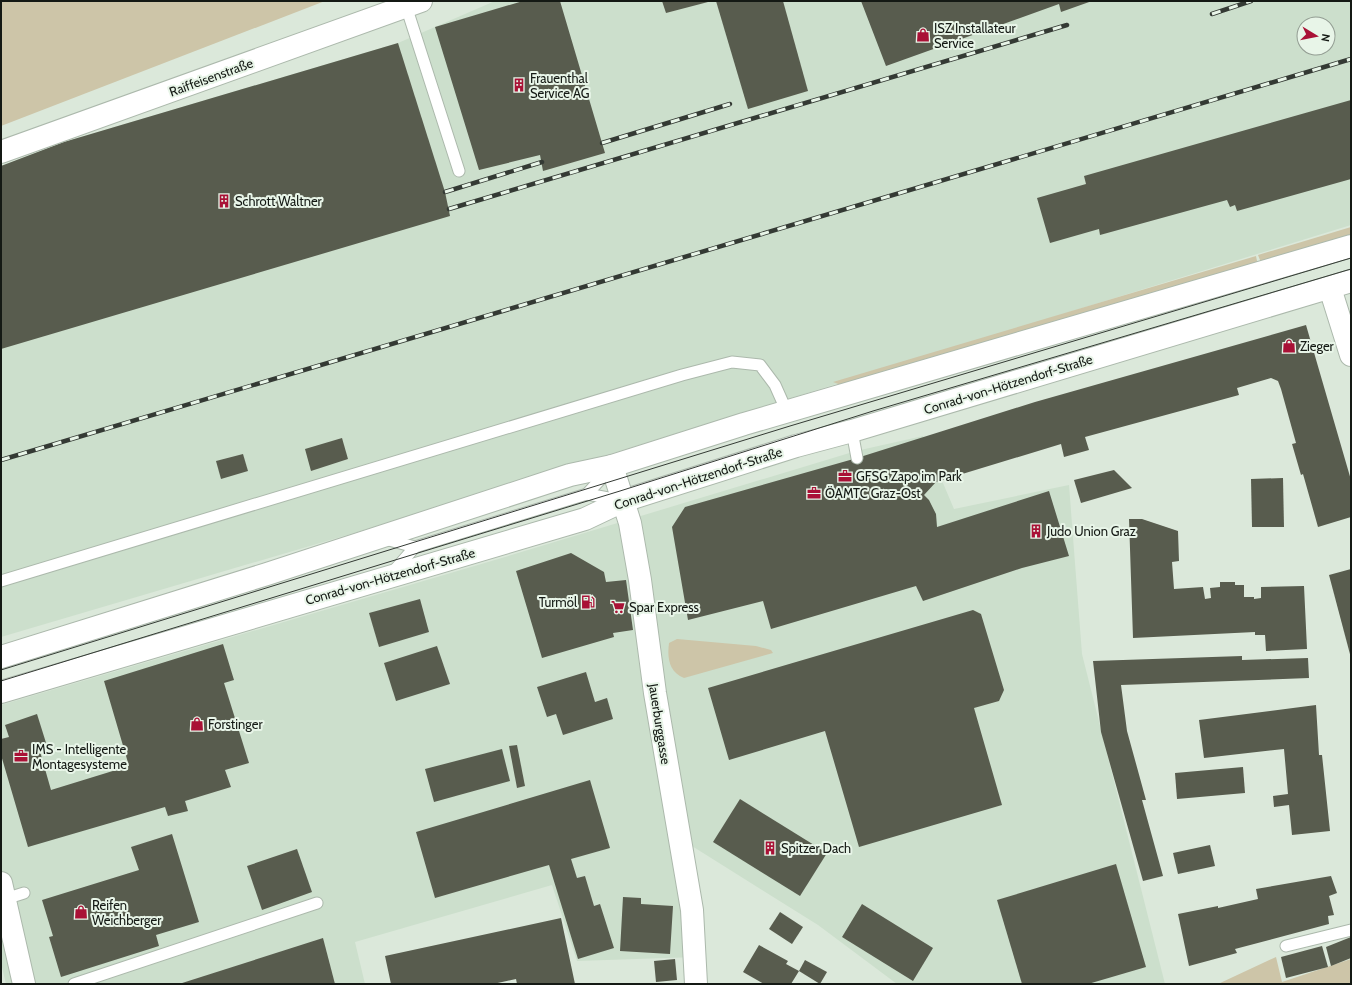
<svg xmlns="http://www.w3.org/2000/svg" width="1352" height="985" font-family="Cabin,sans-serif">
	<rect width="100%" height="100%" fill="#dbe8da"/>
	<g fill="#ccdfcc" fill-rule="evenodd">
		<path d="M495 1H1351V225L354 533 1 637V166L64 142 398 43ZM1304 24H1328V48H1304Z"/>
		<path d="M923 436 954 509 1069 485 1082 654 1165 984H897L818 925 684 841 696 957 577 961 552 885 355 942 365 984H6L1 963V705L505 557 856 451Z"/>
	</g>
	<g fill="#cdc5a8">
		<path d="M1 1H325L1 126Z"/>
		<path d="M1351 227V239L1262 265 1258 255Z"/>
		<path d="M1256 256 1258 266 841 385 833 382Z"/>
		<path d="M677 639 756 646 771 650 773 653 684 678C669 672 667 658 669 643Z"/>
		<path d="M1276 957 1282 982 1351 959V984H1218Z"/>
	</g>
	<g fill="#585c4e">
		<path d="M523 1H560L605 153 543 171 540 155 479 170 435 27Z"/>
		<path d="M662 1H708V2L666 13Z"/>
		<path d="M716 1H783L808 91 748 109Z"/>
		<path d="M861 1H1092L1061 12 1059 4 886 66Z"/>
		<path d="M398 43 445 192 450 216 1 349V166L64 142Z"/>
		<path d="M1351 100V179L1237 211 1235 205 1230 207 1227 200 1100 235 1099 229 1050 243 1037 198 1086 184 1084 176Z"/>
		<path d="M1306 325 1351 480V517L1318 527 1303 474 1301 475 1292 444 1296 443 1281 389 1278 381 1271 378 1237 388 1239 395 1085 437 1089 450 1064 457 1061 444 936 482 924 495 929 500 936 514 937 527 1049 491 1069 556 1022 568 923 601 916 586 771 629 763 601 688 620 672 527 685 507 857 458 1035 402Z"/>
		<path d="M342 438 348 459 311 471 305 449Z"/>
		<path d="M243 454 248 471 221 479 216 461Z"/>
		<path d="M1114 470 1132 488 1081 503 1074 480Z"/>
		<path d="M1283 478 1284 527H1252L1251 479Z"/>
		<path d="M1129 519H1142L1178 531 1179 561 1172 562 1174 589 1203 587 1205 599 1211 598 1210 588 1220 587V582H1235V585H1244V597H1254V599L1261 598V587L1304 586 1307 649 1266 651 1265 635H1255V632L1133 638Z"/>
		<path d="M571 553 604 572 606 582 626 580 633 630 613 633 614 637 542 658 516 571Z"/>
		<path d="M1351 569V658L1329 575Z"/>
		<path d="M420 599 429 632 379 647 369 613Z"/>
		<path d="M973 610 981 614 1004 690 999 701 974 708 1002 805 859 847 825 731 729 760 708 688Z"/>
		<path d="M223 644 234 680 224 683 249 763 225 770 231 787 185 801 188 811 168 816 165 807 28 847 1 755V739L9 737 5 725 37 714 47 746 39 748 51 790 129 766 104 681Z"/>
		<path d="M437 646 450 684 396 701 384 663Z"/>
		<path d="M1242 656V660L1308 658 1309 678 1121 685 1127 731 1146 800H1142L1163 876 1143 881 1101 732 1093 661Z"/>
		<path d="M586 672 595 702 607 698 613 719 563 735 556 714 547 717 537 687Z"/>
		<path d="M1316 705 1319 755H1322L1330 831 1292 835 1289 805 1274 807 1273 796 1288 794 1284 749 1204 758 1199 720Z"/>
		<path d="M517 745 525 786 517 788 509 746Z"/>
		<path d="M502 749 510 781 434 802 425 769Z"/>
		<path d="M1243 767 1245 793 1177 799 1175 773Z"/>
		<path d="M590 780 610 848 571 859 577 878 585 876 594 906 600 904 614 948 578 959 549 865 435 898 416 832Z"/>
		<path d="M740 799 827 853 800 896 713 842Z"/>
		<path d="M172 834 199 922 156 935 159 946 61 977 49 937 53 936 42 900 139 870 131 847Z"/>
		<path d="M1210 845 1215 866 1178 874 1173 853Z"/>
		<path d="M297 849 312 892 262 910 247 866Z"/>
		<path d="M1116 864 1146 967 1088 984H1022L997 900Z"/>
		<path d="M1331 876 1337 893 1329 896 1334 915 1328 916 1329 924 1235 949 1237 953 1189 966 1178 914 1218 906V908L1258 899 1256 889Z"/>
		<path d="M623 897 641 898V904L673 906 670 954 620 951Z"/>
		<path d="M862 904 933 948 913 981 842 937Z"/>
		<path d="M780 912 803 927 792 944 769 929Z"/>
		<path d="M561 918 575 984H517L516 979 493 984H391L385 956Z"/>
		<path d="M1351 937V958L1331 966 1326 947Z"/>
		<path d="M323 938 335 984H179Z"/>
		<path d="M759 945 788 961 786 964 799 971 791 984H764L743 972Z"/>
		<path d="M1322 946 1328 967 1286 978 1281 957Z"/>
		<path d="M675 959 677 980 656 982 654 961Z"/>
		<path d="M805 960 827 972 820 984 799 971Z"/>
	</g>
	<g fill="none" stroke-linecap="round" stroke-linejoin="round">
		<g stroke="#acb9ac" stroke-width="13">
			<g id="lane">
				<path d="M406 6 459 171"/>
				<path d="M852 431 857 458"/>
				<path d="M587 494 619 500"/>
				<path d="M385 539 415 547"/>
				<path d="M392 573 415 547 587 494 609 470"/>
				<path d="M1 581 682 375 732 362 760 365 775 385 787 412"/>
				<path d="M5 899 24 893"/>
				<path d="M1286 946 1351 930"/>
				<path d="M74 984 317 903"/>
			</g>
		</g>
		<g stroke="#acb9ac" stroke-width="24">
			<g id="street">
				<path d="M1330 288 1351 355"/>
				<path d="M612 466 630 523 640 580 655 693 692 910 696 984"/>
				<path d="M1 883 24 984"/>
			</g>
		</g>
		<g stroke="#acb9ac" stroke-width="24">
			<path id="secondary" d="M1 152 421 1"/>
		</g>
		<g stroke="#acb9ac" stroke-width="24">
			<g id="primary">
				<path d="M1 657 267 574 570 475 612 466 744 424 1351 246"/>
				<path d="M1 692 585 519 623 501 796 446 852 431 1351 281"/>
			</g>
		</g>
		<use href="#lane" stroke="#fff" stroke-width="11"/>
		<use href="#street" stroke="#fff" stroke-width="22"/>
		<use href="#secondary" stroke="#fff" stroke-width="22"/>
		<use href="#primary" stroke="#fff" stroke-width="22"/>
		<g stroke="#343a34" stroke-width="1">
			<path d="M1 670 790 426 1351 258"/>
			<path d="M1 681 620 491 873 411 1351 269"/>
		</g>
		<g stroke="#343a34" stroke-width="4.5">
			<g id="rail">
				<path d="M1212 14 1251 1"/>
				<path d="M602 143 730 104"/>
				<path d="M445 192 542 162"/>
				<path d="M449 209 1067 25"/>
				<path d="M1 460 1351 59"/>
			</g>
		</g>
		<use href="#rail" stroke="#e8f5e8" stroke-width="3" stroke-dasharray="9" stroke-linecap="butt"/>
	</g>
	<defs>
		<g id="shop-bare" transform="scale(1.08)"><path d="M-5-2.5h2.3a2.7 3.5 0 0 1 5.4 0H5L5.5 6h-11ZM-1.5-2.5h3a1.5 2.3 0 0 0-3 0Z" fill="#a91136" stroke="#e8f5e8" stroke-width="2.5" paint-order="stroke"/></g>
		<g id="building-bare" transform="scale(1.08)"><path d="M-4-6H4V6H1V3H-1V6H-4ZM-2.5-4.3h1.7v1.8h-1.7ZM.8-4.3h1.7v1.8H.8ZM-2.5-1h1.7V.8h-1.7ZM.8-1h1.7V.8H.8Z" fill="#a91136" stroke="#e8f5e8" stroke-width="2.5" paint-order="stroke"/></g>
		<g id="office-bare" transform="scale(1.08)"><path d="M-6-3h4V-5.5h4V-3h4V5H-6ZM-1-4.5V-3h2v-1.5ZM-6 0V1H6V0Z" fill="#a91136" stroke="#e8f5e8" stroke-width="2.5" paint-order="stroke"/></g>
		<g id="fuel-bare" transform="scale(1.08)"><path d="M-5.5-6h7V0h2V4h1.3V-2.5L3-4.5l.8-.8L6-3V5H2.5V1h-1V6h-7ZM-4.2-4.7v3.2H.2V-4.7Z" fill="#a91136" stroke="#e8f5e8" stroke-width="2.5" paint-order="stroke"/></g>
		<g id="supermarket-bare" transform="scale(1.08)"><path d="M-6-5.5h2.5l.6 2H6L4.5 2H-2.5L-4.4-4H-6ZM-1.5 3.2a1.3 1.3 0 1 0 .1 0ZM3 3.2a1.3 1.3 0 1 0 .1 0Z" fill="#a91136" stroke="#e8f5e8" stroke-width="2.5" paint-order="stroke"/></g>
	</defs>
	<g fill-rule="evenodd">
		<use href="#shop-bare" x="923" y="35"/>
		<use href="#building-bare" x="519" y="85"/>
		<use href="#building-bare" x="224" y="201"/>
		<use href="#shop-bare" x="1289" y="346"/>
		<use href="#office-bare" x="845" y="476"/>
		<use href="#office-bare" x="814" y="493"/>
		<use href="#building-bare" x="1036" y="531"/>
		<use href="#fuel-bare" x="588" y="602"/>
		<use href="#supermarket-bare" x="618" y="607"/>
		<use href="#shop-bare" x="197" y="724"/>
		<use href="#office-bare" x="21" y="756"/>
		<use href="#building-bare" x="770" y="848"/>
		<use href="#shop-bare" x="81" y="912"/>
	</g>
	<g text-anchor="middle" stroke-width="4" stroke-linejoin="round" paint-order="stroke">
		<g font-size="13" fill="#141914" stroke="#e8f5e8" text-anchor="start">
			<text x="934" y="33">ISZ Installateur<tspan x="934" dy="15">Service</tspan></text>
			<text x="530" y="83">Frauenthal<tspan x="530" dy="15">Service AG</tspan></text>
			<text x="235" y="206">Schrott Waltner</text>
			<text x="1300" y="351">Zieger</text>
			<text x="856" y="481">GFSG Zapo im Park</text>
			<text x="825" y="498">ÖAMTC Graz-Ost</text>
			<text x="1047" y="536">Judo Union Graz</text>
			<text x="577" y="607" text-anchor="end">Turmöl</text>
			<text x="629" y="612">Spar Express</text>
			<text x="208" y="729">Forstinger</text>
			<text x="32" y="754">IMS - Intelligente<tspan x="32" dy="15">Montagesysteme</tspan></text>
			<text x="781" y="853">Spitzer Dach</text>
			<text x="92" y="910">Reifen<tspan x="92" dy="15">Weichberger</tspan></text>
		</g>
		<g font-size="13" fill="#141914" stroke="#e8f5e8">
			<text transform="translate(211 77) rotate(-20)" y="5">Raiffeisenstraße</text>
			<text transform="translate(1008 384) rotate(-17)" y="5">Conrad-von-Hötzendorf-Straße</text>
			<text transform="translate(698 478) rotate(-18)" y="5">Conrad-von-Hötzendorf-Straße</text>
			<text transform="translate(390 576) rotate(-16)" y="5">Conrad-von-Hötzendorf-Straße</text>
			<text transform="translate(660 724) rotate(81)" y="5">Jauerburggasse</text>
		</g>
	</g>
	<rect width="1352" height="985" fill="none" stroke="#141914" stroke-width="4"/>
	<g transform="translate(1316 36) rotate(100)"><circle r="19" fill="#e8f5e8" stroke="#939d93"/>
	<path d="M0-3L7 15L0 10L-7 15Z" fill="#a91136"/>
	<text y="-6" font-size="11" font-weight="bold" text-anchor="middle" fill="#141914">N</text>
	</g>
</svg>
